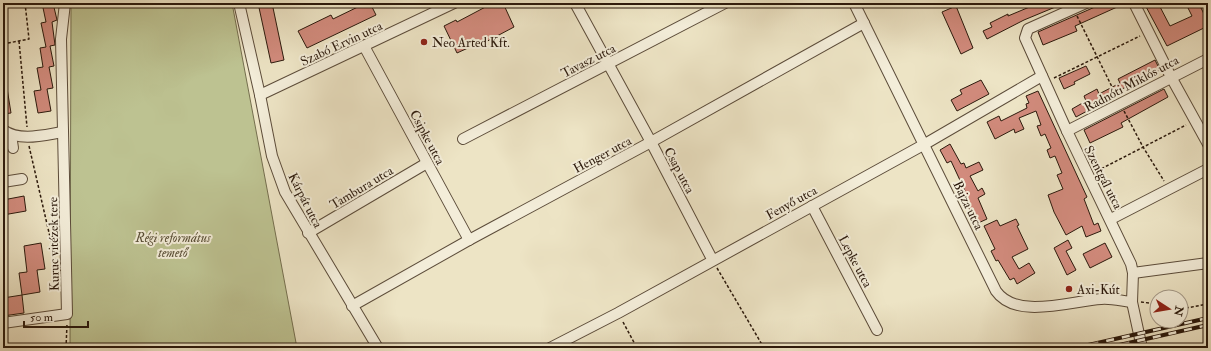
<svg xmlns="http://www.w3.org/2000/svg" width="1211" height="351" font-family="'IM FELL Double Pica',serif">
	<rect width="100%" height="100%" fill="#ede4c5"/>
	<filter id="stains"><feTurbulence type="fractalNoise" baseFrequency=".005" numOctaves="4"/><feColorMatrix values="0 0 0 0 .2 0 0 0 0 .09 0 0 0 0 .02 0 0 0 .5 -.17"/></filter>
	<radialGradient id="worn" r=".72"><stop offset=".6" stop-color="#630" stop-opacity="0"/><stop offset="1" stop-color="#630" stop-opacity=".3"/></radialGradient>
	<path fill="#bdc291" stroke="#746e4e" d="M71 3H232L297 348H70Z"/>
	<g fill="#d28b7d" stroke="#2b190c">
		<path d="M42 3H53L57 20 52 22 55 45 50 46 54 66 49 67 53 88 47 89 51 111 38 113 34 91 41 90 37 68 43 67 40 48 46 47 41 23 46 22Z"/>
		<path d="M258 3H272L284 60 271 63Z"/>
		<path d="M366 3H370L376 15 307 48 298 31 331 15 333 19Z"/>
		<path d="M493 3H503L514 27 480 45 479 43 457 53 444 26 456 20 457 22Z"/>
		<path d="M1039 3H1065L1024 20 987 39 983 31 992 27 990 23 1008 14V16Z"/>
		<path d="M1104 3H1126L1075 26 1077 31 1043 45 1038 32Z"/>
		<path d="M1144 3H1158L1170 26 1192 16 1187 6 1192 3H1208L1201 8 1208 22V26L1167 46Z"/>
		<path d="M956 6 973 48 961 54 942 12Z"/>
		<path d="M1155 60 1160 70 1112 94 1113 97 1076 117 1072 109 1086 101 1084 96 1097 89 1099 94 1120 83 1118 79Z"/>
		<path d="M1086 66 1090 74 1074 82 1075 84 1064 89 1059 78Z"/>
		<path d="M981 80 989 94 957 111 951 100 962 94 960 90Z"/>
		<path d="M3 88H7L11 113 3 114Z"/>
		<path d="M1164 89 1168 97 1121 123 1123 127 1090 143 1084 130Z"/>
		<path d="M1038 91 1087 197 1084 199 1094 225 1098 223 1101 231 1086 237 1082 226 1066 235 1054 212 1048 195 1063 189 1057 175 1062 173 1055 156 1050 158 1047 150 1051 148 1045 134 1041 136 1037 126 1041 125 1036 111 1019 118 1024 129 1015 133 1014 129 995 139 987 122 999 116 1001 121 1027 108 1026 104 1029 103 1026 96Z"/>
		<path d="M950 144 961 164 964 163 966 168 979 162 983 170 970 176 978 191 982 188 985 194 978 198 987 219 976 224 968 206 963 200 961 193 965 191 951 161 947 163 940 150Z"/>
		<path d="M24 196 26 211 3 215V200Z"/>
		<path d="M1016 219 1019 225 1017 226 1028 249 1012 257 1019 269 1029 263 1035 273 1017 284 1014 278 1010 280 998 260 996 261 991 251 995 249 984 226 997 220 1000 226Z"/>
		<path d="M1068 240 1072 248 1066 251 1076 270 1067 275 1054 248Z"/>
		<path d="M41 243 45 269 37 270 40 292 22 295 19 273 27 272 24 246Z"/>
		<path d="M1105 243 1112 257 1090 268 1083 254Z"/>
		<path d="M22 295 24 313 3 316V298Z"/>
	</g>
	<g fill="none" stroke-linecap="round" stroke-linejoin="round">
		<g stroke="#5c4c3a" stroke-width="12">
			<g id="minor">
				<path d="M239 3 260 95 272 156 285 192 378 348"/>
				<path d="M575 3 651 142 712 259"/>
				<path d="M854 3 996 291C1016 320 1071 301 1101 299 1111 298 1122 301 1132 302"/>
				<path d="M1086 3 1028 29 1025 38 1067 131 1131 264 1133 273 1132 302 1142 348"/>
				<path d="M1134 3 1171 77 1208 144"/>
				<path d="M364 46 469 240"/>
				<path d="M260 95 454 3"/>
				<path d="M3 130C20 142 44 135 63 132"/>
				<path d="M1067 131 1208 59"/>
				<path d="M11 135 13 148"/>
				<path d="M463 139 725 3"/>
				<path d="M3 182 22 179"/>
				<path d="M812 206 877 330"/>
				<path d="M1111 219 1208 169"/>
				<path d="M308 233 427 163"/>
				<path d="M1133 273 1208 263"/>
				<path d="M352 306 469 240 651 142 864 23"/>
				<path d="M3 323 67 314 61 39 65 3"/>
				<path d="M550 348 618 313 925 144 1042 76"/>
			</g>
		</g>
		<g stroke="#2b190c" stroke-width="1.5" stroke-dasharray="3 2" stroke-linecap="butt">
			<path d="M1077 16 1116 95"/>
			<path d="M19 41 27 127"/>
			<path d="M3 44 29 39 25 3"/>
			<path d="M1054 78 1140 36"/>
			<path d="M1124 111 1143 147 1164 181"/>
			<path d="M29 146 56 263"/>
			<path d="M1097 171 1186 125"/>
			<path d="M717 268 764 348"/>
			<path d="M1141 302 1157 304"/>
			<path d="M1181 309 1208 304"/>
			<path d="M623 322 637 348"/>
			<path d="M66 348 67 324"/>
		</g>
		<use href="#minor" stroke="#f3edd9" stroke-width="10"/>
		<g stroke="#2b190c" stroke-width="4">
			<g id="rail">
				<path d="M1075 348 1208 318"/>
				<path d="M1106 348 1208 325"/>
			</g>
		</g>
		<use href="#rail" stroke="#f3edd9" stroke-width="2.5" stroke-dasharray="8" stroke-linecap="butt"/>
	</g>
	<g fill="#8f2418" stroke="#f3edd9" stroke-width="1.5">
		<circle cx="424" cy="42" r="4"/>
		<circle cx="1069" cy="289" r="4"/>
	</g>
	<g text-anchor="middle" stroke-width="4" stroke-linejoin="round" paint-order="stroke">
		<g font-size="13" fill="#2b190c" stroke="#f3edd9" text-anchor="start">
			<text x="432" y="47">Neo Arted Kft.</text>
			<text x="1077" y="294">Axi-Kút</text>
		</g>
		<g font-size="13" fill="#2b190c" stroke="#f3edd9">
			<text transform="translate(341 43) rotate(-25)" y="5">Szabó Ervin utca</text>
			<text transform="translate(588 60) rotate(-27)" y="5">Tavasz utca</text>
			<text transform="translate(1131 83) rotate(-28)" y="5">Radnóti Miklós utca</text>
			<text transform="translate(428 137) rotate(62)" y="5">Csipke utca</text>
			<text transform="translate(602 154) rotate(-28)" y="5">Henger utca</text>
			<text transform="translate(680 170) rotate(62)" y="5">Csap utca</text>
			<text transform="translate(1104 177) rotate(63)" y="5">Szentgál utca</text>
			<text transform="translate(361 187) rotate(-31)" y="5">Tambura utca</text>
			<text transform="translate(306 200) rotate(63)" y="5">Kárpát utca</text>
			<text transform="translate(791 202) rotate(-29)" y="5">Fenyő utca</text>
			<text transform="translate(969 205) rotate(64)" y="5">Bajza utca</text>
			<text transform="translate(53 244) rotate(-91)" y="5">Kuruc vitézek tere</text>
			<text transform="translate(856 261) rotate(62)" y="5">Lepke utca</text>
		</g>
		<g font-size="13" font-style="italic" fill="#574c34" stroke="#f3edd9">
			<text x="173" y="242">Régi református<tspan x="173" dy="15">temető</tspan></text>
		</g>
	</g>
	<rect width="1211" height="351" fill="none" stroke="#ede4c5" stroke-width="16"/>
	<rect x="4" y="4" width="1203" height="343" fill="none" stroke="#2b190c" stroke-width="2"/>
	<rect x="8" y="8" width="1195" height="335" fill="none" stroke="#2b190c"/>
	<g transform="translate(1169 309) rotate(102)"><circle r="19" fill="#f3edd9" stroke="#a39887"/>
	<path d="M0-3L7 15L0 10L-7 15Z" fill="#8f2418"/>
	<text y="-6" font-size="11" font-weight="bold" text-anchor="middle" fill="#2b190c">N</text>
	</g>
	<path d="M24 321v6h64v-6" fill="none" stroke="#2b190c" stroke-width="2"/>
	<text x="30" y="321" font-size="12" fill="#2b190c" stroke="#f3edd9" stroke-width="3" paint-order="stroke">50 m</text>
	<rect width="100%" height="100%" filter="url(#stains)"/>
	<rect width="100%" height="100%" fill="url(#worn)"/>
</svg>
